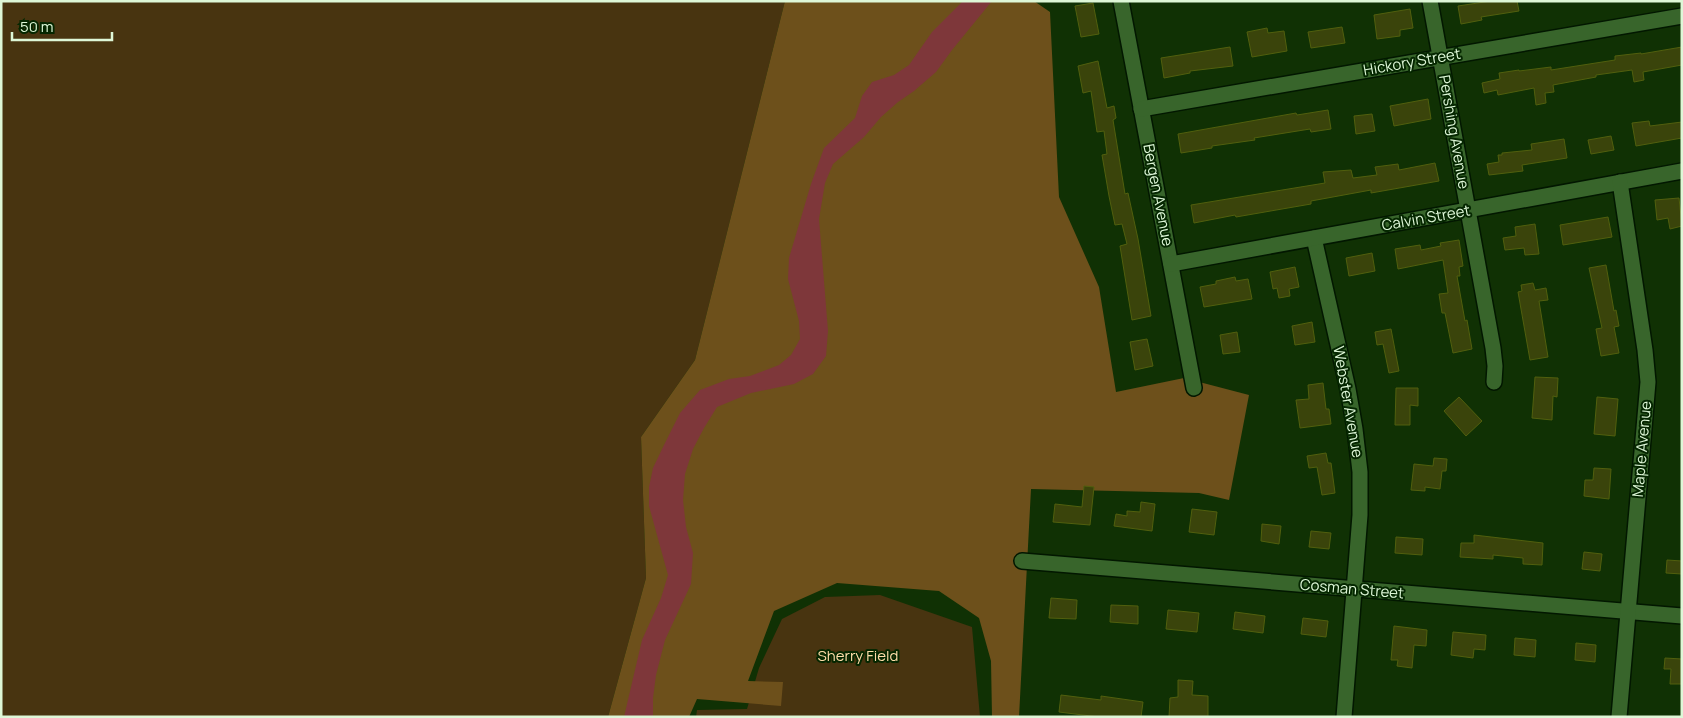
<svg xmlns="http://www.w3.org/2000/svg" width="1683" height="718" font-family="Manrope,sans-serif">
	<rect width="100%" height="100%" fill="#103104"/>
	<g fill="#483410">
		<path d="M1 1H785L695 360 641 437 646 578 608 717H1Z"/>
		<path d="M880 595 972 627 980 717H696L697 710 747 709 759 668 782 619 825 597Z"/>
	</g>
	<path fill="#6d501b" d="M785 1H1034L1050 12 1059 197 1099 287 1116 392 1184 378 1249 395 1229 500 1199 493 1031 489 1019 717H992L991 661 979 618 939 591 837 583 774 611 748 681 783 682 781 706 697 699 689 717H608L646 578 641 437 695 360Z"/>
	<path fill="#7e373a" d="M963 1H992L952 50 936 72 914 91 898 102 881 117 864 137 833 164 825 183 819 219 828 331 826 356 813 374 794 384 751 393 717 407 704 428 693 449 685 474 683 500 686 527 693 553 691 584 665 640 656 675 653 698V717H624L642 640 661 598 668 575 649 506V487L653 468 664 445 680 413 700 390 729 379 750 376 779 365 791 355 800 339 799 321 788 279 789 258 811 184 824 148 855 118 862 96 872 82 894 75 909 65 932 32Z"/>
	<g fill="#3a440b" stroke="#515f0e">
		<path d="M1491 1H1517L1519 11 1481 17 1482 20 1461 24 1458 6Z"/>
		<path d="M1093 3 1099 34 1081 37 1075 6Z"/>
		<path d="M1410 9 1413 28 1400 30V36L1377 39 1374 15Z"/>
		<path d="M1342 27 1345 43 1311 48 1308 32Z"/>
		<path d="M1267 28 1268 33 1284 31 1287 51 1252 57 1247 32Z"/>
		<path d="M1230 47 1233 66 1190 71V73L1164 78 1161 58Z"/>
		<path d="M1682 47V65L1643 72 1644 80 1634 82 1632 70 1596 75V77L1553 85 1554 92 1545 93 1546 103 1536 105 1534 88 1498 95 1497 90 1484 93 1482 83 1500 79 1499 73 1519 70V71L1551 67V70L1615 60V56L1641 53V54Z"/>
		<path d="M1098 61 1107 108 1114 106 1116 118 1113 120 1125 194 1128 193 1138 239 1151 316 1132 320 1120 246 1127 244 1122 224 1115 225 1109 196 1102 155 1107 154 1104 131 1097 132 1091 91 1083 93 1078 66Z"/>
		<path d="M1428 99 1431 119 1394 126 1390 106Z"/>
		<path d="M1328 110 1331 129 1311 132 1310 129 1254 138 1255 140 1212 146V148L1181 153 1178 134 1296 113 1297 115Z"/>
		<path d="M1372 114 1375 131 1356 134 1354 116Z"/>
		<path d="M1649 121 1650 126 1682 122V138L1636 146 1632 123Z"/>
		<path d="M1611 136 1614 150 1591 154 1588 140Z"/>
		<path d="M1564 139 1567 158 1522 165 1523 171 1489 175 1487 164 1499 162 1498 155H1502V153L1532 150 1531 144Z"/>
		<path d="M1435 163 1439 181 1371 193V190L1311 201V204L1236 217 1235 215 1194 223 1191 205 1325 183 1323 172 1351 170 1353 178 1377 175 1375 167 1398 164 1399 170Z"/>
		<path d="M1679 198 1682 226 1670 229 1668 218 1657 220 1655 200Z"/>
		<path d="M1608 217 1612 237 1563 245 1560 225Z"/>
		<path d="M1535 224 1539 254 1525 255 1524 248 1505 250 1503 238 1516 236 1515 227Z"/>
		<path d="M1459 240 1463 266 1459 267 1460 276H1457L1465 321 1467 320 1472 349 1453 353 1445 313H1442L1439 294 1448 293 1443 260 1398 269 1395 249 1420 245 1421 250 1441 246 1440 243Z"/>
		<path d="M1372 253 1375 271 1349 276 1346 258Z"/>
		<path d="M1606 265 1614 311 1616 310 1619 326 1614 327 1619 353 1601 356 1596 329 1602 328 1589 268Z"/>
		<path d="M1295 267 1299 287 1289 289 1290 296 1279 298 1277 288 1273 289 1270 272Z"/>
		<path d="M1235 277 1236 281 1248 279 1252 299 1204 307 1200 287 1216 284V281Z"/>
		<path d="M1533 283 1535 290 1546 288 1548 300 1539 301 1548 357 1530 360 1518 292 1522 291 1521 285Z"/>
		<path d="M1312 322 1315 342 1295 345 1292 326Z"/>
		<path d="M1391 329 1399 371 1389 373 1383 344 1377 345 1375 332Z"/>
		<path d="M1237 332 1240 352 1223 354 1220 335Z"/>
		<path d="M1147 339 1153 366 1135 370 1130 342Z"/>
		<path d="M1535 377 1558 378 1557 397 1553 396 1552 420 1532 418Z"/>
		<path d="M1323 383 1326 409H1329L1331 424 1300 428 1296 400 1309 399 1308 385Z"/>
		<path d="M1396 388H1418V406L1410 405V425H1395Z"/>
		<path d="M1459 397 1482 421 1466 436 1444 411Z"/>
		<path d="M1597 397 1618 399 1615 436 1594 434Z"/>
		<path d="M1326 453 1328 463H1331L1335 493 1322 495 1317 467 1309 468 1307 456Z"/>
		<path d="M1434 458 1447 459 1446 471H1442L1440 489 1425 487V491L1411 490 1414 464 1433 466Z"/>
		<path d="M1594 468 1611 469 1609 499 1584 496 1585 480H1593Z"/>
		<path d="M1084 486 1094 487 1090 525 1053 522 1055 504 1082 507Z"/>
		<path d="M1141 502 1155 504 1152 531 1114 526 1116 514 1127 516V511L1140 512Z"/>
		<path d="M1192 509 1217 512 1214 535 1189 532Z"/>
		<path d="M1262 524 1281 526 1279 544 1261 541Z"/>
		<path d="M1311 531 1331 533 1329 549 1309 547Z"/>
		<path d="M1474 535 1543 543 1542 565 1523 564V558L1493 555V559L1460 557 1461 543H1474Z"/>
		<path d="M1396 537 1423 539 1422 555 1395 553Z"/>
		<path d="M1584 552 1602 554 1600 571 1582 569Z"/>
		<path d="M1667 560 1682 561V574L1666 573Z"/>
		<path d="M1051 598 1077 600 1076 619 1049 618Z"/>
		<path d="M1111 605 1138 606V624L1110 622Z"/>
		<path d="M1168 610 1199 613 1197 632 1166 629Z"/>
		<path d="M1235 612 1265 616 1263 633 1233 629Z"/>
		<path d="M1303 618 1328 621 1326 637 1301 634Z"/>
		<path d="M1394 626 1427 630 1426 646 1414 645 1412 668 1397 666 1398 660H1391Z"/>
		<path d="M1453 632 1486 635 1485 650 1474 649 1473 658 1451 655Z"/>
		<path d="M1515 638 1536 640 1535 657 1514 655Z"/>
		<path d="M1576 643 1596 645 1595 662 1575 660Z"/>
		<path d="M1665 658 1682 659V684H1670L1671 669H1664Z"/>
		<path d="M1178 680 1193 681 1192 695 1208 696V717H1169L1170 698 1178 697Z"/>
		<path d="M1061 695 1101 700V696L1143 702 1141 717H1099L1059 712Z"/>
	</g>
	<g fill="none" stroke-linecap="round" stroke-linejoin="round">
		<g stroke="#021700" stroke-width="18">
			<g id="minor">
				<path d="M1121 1 1194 388"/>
				<path d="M1430 1 1493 348 1495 366 1494 382"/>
				<path d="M1141 109 1682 16"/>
				<path d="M1314 238 1348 389 1355 429 1360 472V515L1344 717"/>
				<path d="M1171 264 1682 171"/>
				<path d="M1022 561 1682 616"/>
				<path d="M1619 717 1648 382 1645 350 1620 182"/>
			</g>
		</g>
		<use href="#minor" stroke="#38652b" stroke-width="15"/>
	</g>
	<g text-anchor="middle" stroke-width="4" stroke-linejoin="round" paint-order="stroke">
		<g font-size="15" fill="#def7d7" stroke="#052700">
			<text transform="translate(1412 62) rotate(-10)" y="5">Hickory Street</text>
			<text transform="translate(1454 132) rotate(80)" y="5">Pershing Avenue</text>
			<text transform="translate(1158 195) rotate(79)" y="5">Bergen Avenue</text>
			<text transform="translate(1426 218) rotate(-10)" y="5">Calvin Street</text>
			<text transform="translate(1348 402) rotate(80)" y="5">Webster Avenue</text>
			<text transform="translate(1642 449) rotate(-85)" y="5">Maple Avenue</text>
			<text transform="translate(1352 589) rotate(5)" y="5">Cosman Street</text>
		</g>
		<g font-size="15" fill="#fedda9" stroke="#052700">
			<text x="858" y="661">Sherry Field</text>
		</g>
	</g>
	<rect width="1683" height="718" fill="none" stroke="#def7d7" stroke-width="5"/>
	<path d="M12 32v8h100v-8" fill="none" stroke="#def7d7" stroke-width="2.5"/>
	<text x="20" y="32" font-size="15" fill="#def7d7" stroke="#052700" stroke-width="4" paint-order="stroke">50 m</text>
</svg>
